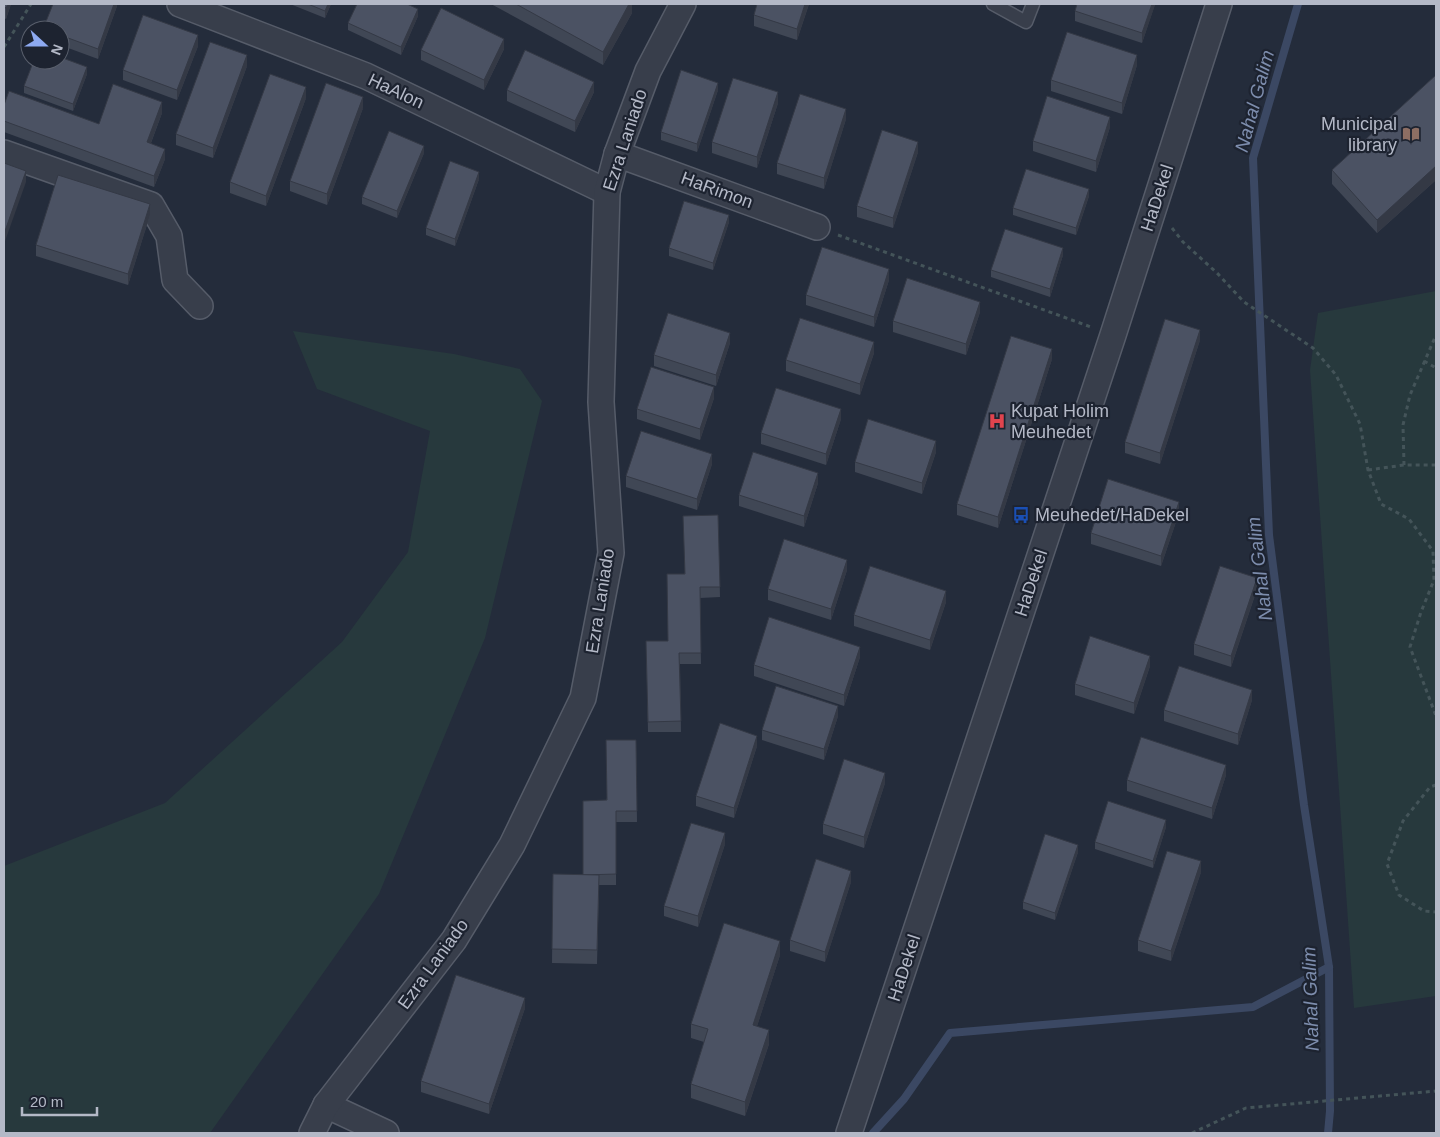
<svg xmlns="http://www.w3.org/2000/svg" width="1440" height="1137" font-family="Arial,sans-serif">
	<rect width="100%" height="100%" fill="#242c3b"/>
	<g fill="#27393d">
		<path d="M1436 291V996L1354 1008 1310 370 1318 313Z"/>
		<path d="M293 331 454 354 520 369 542 401 485 638 379 894 210 1133H4V866L165 803 342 642 408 552 430 431 317 389Z"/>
	</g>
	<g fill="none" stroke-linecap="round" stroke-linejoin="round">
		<g stroke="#3b4863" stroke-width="8">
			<path d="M1298 4 1253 158 1269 535 1304 805 1329 967 1330 1111 1328 1133"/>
			<path d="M873 1133 904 1099 950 1033 1253 1007 1329 967"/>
		</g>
		<g stroke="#565c69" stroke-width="15">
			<path id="service" d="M993 4 1026 22 1033 4"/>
		</g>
		<g stroke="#565c69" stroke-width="28">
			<g id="minor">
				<path d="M180 4 366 76 607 192"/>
				<path d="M4 153 151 205 169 236 175 280 200 306"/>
				<path d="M617 154 817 227"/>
				<path d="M326 1105 386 1133"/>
				<path d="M312 1133 326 1105 454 940 512 845 583 698 611 553 601 402 607 192 617 154 648 71 683 4"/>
				<path d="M849 1133 1113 335 1219 4"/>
			</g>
		</g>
		<g stroke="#445459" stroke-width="3" stroke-dasharray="4 4" stroke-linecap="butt">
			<path d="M4 47 31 4"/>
			<path d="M1172 228 1183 242 1217 273 1244 302 1313 348 1336 375 1360 424 1368 470 1381 504 1409 519 1433 551 1434 580 1421 612 1410 647 1436 716"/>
			<path d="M838 235 1091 327"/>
			<path d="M1424 361 1436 368"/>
			<path d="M1404 465 1403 425 1410 395 1436 335"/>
			<path d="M1368 470 1404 465H1436"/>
			<path d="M1436 785 1430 787 1403 821 1387 864 1399 895 1424 911 1436 912"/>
			<path d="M1192 1133 1246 1108 1436 1091"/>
		</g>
		<use href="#service" stroke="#383e4b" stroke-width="12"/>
		<use href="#minor" stroke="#383e4b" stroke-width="25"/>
	</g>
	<g fill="#404755">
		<path d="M4 4H11L6 19 4 18Z"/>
		<path d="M117 4V6L98 59 60 45V30H43V29Z"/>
		<path d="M290 4H331L325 18Z"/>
		<path d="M491 4H632V13L603 65Z"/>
		<path d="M757 4H809L797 40 754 26V15Z"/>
		<path d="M1155 4 1142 43 1075 21V11Z"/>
		<path d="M418 16 401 55 348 30V23Z"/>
		<path d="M198 46 177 100 123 80V70Z"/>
		<path d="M504 49 484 90 421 60V50Z"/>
		<path d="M1137 65 1122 114 1051 91V80Z"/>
		<path d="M247 66 213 158 176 145V134Z"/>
		<path d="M87 74 73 111 24 93V86Z"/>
		<path d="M1436 75V180L1377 233 1332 184V170Z"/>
		<path d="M507 90 594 92 575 132 507 101Z"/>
		<path d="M718 90 697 152 661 140V132Z"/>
		<path d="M306 98 266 206 230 193V182Z"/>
		<path d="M778 103 757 168 712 153V142Z"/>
		<path d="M4 105 99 124 162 113 151 143 165 159 154 187 4 132Z"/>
		<path d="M363 108 327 205 290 191V181Z"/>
		<path d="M846 119 824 189 777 174V163Z"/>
		<path d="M1110 127 1096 172 1033 151V141Z"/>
		<path d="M918 152 893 228 857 217V206Z"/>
		<path d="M424 153 397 218 362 204V197Z"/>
		<path d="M479 179 455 246 426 235V228Z"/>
		<path d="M1089 196 1076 235 1013 215V208Z"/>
		<path d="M150 215 128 285 36 256V245Z"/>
		<path d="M729 222 713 270 669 256V248Z"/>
		<path d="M1063 255 1050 297 991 277V270Z"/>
		<path d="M889 280 874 327 806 305V295Z"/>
		<path d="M980 312 966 355 893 332V321Z"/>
		<path d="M1200 340 1160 464 1125 453V442Z"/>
		<path d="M730 343 716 386 654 366V355Z"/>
		<path d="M874 353 860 395 786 371V360Z"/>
		<path d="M1052 359 998 528 957 515V504Z"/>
		<path d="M714 398 700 440 637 419V409Z"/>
		<path d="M841 419 826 465 761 444V433Z"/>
		<path d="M936 452 922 494 855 472V462Z"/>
		<path d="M712 464 697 510 626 487V476Z"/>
		<path d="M818 483 804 527 739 506V495Z"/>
		<path d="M1179 513 1161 566 1091 544V533Z"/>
		<path d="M718 515 720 597 700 598 701 664H680L681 732H648L646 641H668L684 574Z"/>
		<path d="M847 570 831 620 768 600V589Z"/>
		<path d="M1257 589 1231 667 1194 655V644Z"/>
		<path d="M946 602 930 650 854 626V615Z"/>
		<path d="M860 657 844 706 754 676V665Z"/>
		<path d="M1150 666 1134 714 1075 695V684Z"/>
		<path d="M1252 700 1238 745 1164 721V710Z"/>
		<path d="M838 716 824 760 762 740V730Z"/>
		<path d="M636 740 637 822H616V885H599L597 964 552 963 553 874 583 875 606 800Z"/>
		<path d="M757 746 734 818 696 806V796Z"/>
		<path d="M1226 775 1212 819 1127 791V780Z"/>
		<path d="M885 783 864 848 823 834V824Z"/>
		<path d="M1166 827 1153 868 1095 849V842Z"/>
		<path d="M725 844 698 927 664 916V906Z"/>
		<path d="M1078 852 1055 920 1023 909V902Z"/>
		<path d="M1201 872 1171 961 1138 951V940Z"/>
		<path d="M851 882 825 962 790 951V940Z"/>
		<path d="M780 955 757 1026 769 1044 745 1116 691 1098V1084L704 1042 691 1038V1024Z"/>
		<path d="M525 1008 489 1114 421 1092V1081Z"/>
	</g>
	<g fill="#343945">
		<path d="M8 4H11L6 19V8Z"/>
		<path d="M114 4H117V6L98 59V49Z"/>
		<path d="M328 4H331L325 18V11Z"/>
		<path d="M629 4H632V13L603 65V52Z"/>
		<path d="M805 4H809L797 40V29Z"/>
		<path d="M1152 4H1155V5L1142 43V33Z"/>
		<path d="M418 9V16L401 55V47Z"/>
		<path d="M198 35V46L177 100V90Z"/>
		<path d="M504 39V49L484 90V80Z"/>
		<path d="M247 55V66L213 158V148Z"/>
		<path d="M1137 55V65L1122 114V103Z"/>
		<path d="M87 67V74L73 111V104Z"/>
		<path d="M594 82V92L575 132V121Z"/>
		<path d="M718 83V90L697 152V144Z"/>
		<path d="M306 87V98L266 206V196Z"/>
		<path d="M778 92V103L757 168V157Z"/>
		<path d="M363 97V108L327 205V194Z"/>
		<path d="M162 102V113L147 153V142Z"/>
		<path d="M846 109V119L824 189V178Z"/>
		<path d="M1110 117V127L1096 172V161Z"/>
		<path d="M918 142V152L893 228V218Z"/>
		<path d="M424 146V153L397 218V211Z"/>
		<path d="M165 149V159L154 187V176Z"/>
		<path d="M1436 166V180L1377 233V220Z"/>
		<path d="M26 171V182L4 244V234Z"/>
		<path d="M479 172V179L455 246V239Z"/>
		<path d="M1089 189V196L1076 235V228Z"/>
		<path d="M150 204V215L128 285V274Z"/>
		<path d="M729 215V222L713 270V263Z"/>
		<path d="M1063 248V255L1050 297V289Z"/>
		<path d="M889 269V280L874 327V317Z"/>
		<path d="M980 302V312L966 355V344Z"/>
		<path d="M1200 330V340L1160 464V453Z"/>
		<path d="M730 333V343L716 386V375Z"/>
		<path d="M874 342V353L860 395V384Z"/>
		<path d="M1052 349V359L998 528V517Z"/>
		<path d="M714 387V398L700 440V429Z"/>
		<path d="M841 409V419L826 465V454Z"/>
		<path d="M936 441V452L922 494V483Z"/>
		<path d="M712 454V464L697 510V499Z"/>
		<path d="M818 473V483L804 527V516Z"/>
		<path d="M1179 502V513L1161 566V556Z"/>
		<path d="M847 560V570L831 620V609Z"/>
		<path d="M1257 578V589L1231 667V656Z"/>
		<path d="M946 591V602L930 650V640Z"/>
		<path d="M860 647V657L844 706V695Z"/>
		<path d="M1150 656V666L1134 714V703Z"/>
		<path d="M1252 690V700L1238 745V734Z"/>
		<path d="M838 706V716L824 760V749Z"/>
		<path d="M757 736V746L734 818V808Z"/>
		<path d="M1226 765V775L1212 819V808Z"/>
		<path d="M885 773V783L864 848V837Z"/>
		<path d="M1166 820V827L1153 868V861Z"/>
		<path d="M725 833V844L698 927V916Z"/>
		<path d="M1078 845V852L1055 920V913Z"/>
		<path d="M1201 861V872L1171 961V951Z"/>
		<path d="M851 871V882L825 962V952Z"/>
		<path d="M780 941V955L753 1039V1025Z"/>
		<path d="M525 998V1008L489 1114V1104Z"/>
		<path d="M769 1030V1044L745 1116V1102Z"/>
	</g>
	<g fill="#4b5263" stroke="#343945">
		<path d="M4 4H8L6 8 4 7Z"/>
		<path d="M53 4H114L98 49 60 35V30H47L43 29Z"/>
		<path d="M308 4H328L325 11Z"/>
		<path d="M357 4H407L418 9 401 47 348 23Z"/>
		<path d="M516 4H629L603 52Z"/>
		<path d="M757 4H805L797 29 754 15Z"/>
		<path d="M1077 4H1152L1142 33 1075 11Z"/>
		<path d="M441 8 504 39 484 80 421 50Z"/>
		<path d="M143 15 198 35 177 90 123 70Z"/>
		<path d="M1067 32 1137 55 1122 103 1051 80Z"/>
		<path d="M210 42 247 55 213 148 176 134Z"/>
		<path d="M525 50 594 82 575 121 507 90Z"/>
		<path d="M60 57 87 67 73 104 24 86 34 60H60Z"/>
		<path d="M681 70 718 83 697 144 661 132Z"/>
		<path d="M270 74 306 87 266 196 230 182Z"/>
		<path d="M1436 75V166L1377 220 1332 170Z"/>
		<path d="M733 78 778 92 757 157 712 142Z"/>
		<path d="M326 83 363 97 327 194 290 181Z"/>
		<path d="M113 84 162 102 147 142 165 149 154 176 4 121V105L9 91 99 124Z"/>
		<path d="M800 94 846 109 824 178 777 163Z"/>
		<path d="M1047 96 1110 117 1096 161 1033 141Z"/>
		<path d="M882 130 918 142 893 218 857 206Z"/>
		<path d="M389 131 424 146 397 211 362 197Z"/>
		<path d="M450 161 479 172 455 239 426 228Z"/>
		<path d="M4 163 26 171 4 234Z"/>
		<path d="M1026 169 1089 189 1076 228 1013 208Z"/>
		<path d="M58 175 150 204 128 274 36 245Z"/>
		<path d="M684 201 729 215 713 263 669 248Z"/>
		<path d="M1005 229 1063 248 1050 289 991 270Z"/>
		<path d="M822 247 889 269 874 317 806 295Z"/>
		<path d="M907 278 980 302 966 344 893 321Z"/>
		<path d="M668 313 730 333 716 375 654 355Z"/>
		<path d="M800 318 874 342 860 384 786 360Z"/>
		<path d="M1165 319 1200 330 1160 453 1125 442Z"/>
		<path d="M1011 336 1052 349 998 517 957 504Z"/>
		<path d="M651 367 714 387 700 429 637 409Z"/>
		<path d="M776 388 841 409 826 454 761 433Z"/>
		<path d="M868 419 936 441 922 483 855 462Z"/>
		<path d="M641 431 712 454 697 499 626 476Z"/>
		<path d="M753 452 818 473 804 516 739 495Z"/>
		<path d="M1108 479 1179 502 1161 556 1091 533Z"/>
		<path d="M718 515 720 587H700L701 653H679L681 721 648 722 646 641H668L667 574H685L683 516Z"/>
		<path d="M784 539 847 560 831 609 768 589Z"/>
		<path d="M870 566 946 591 930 640 854 615Z"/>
		<path d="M1220 566 1257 578 1231 656 1194 644Z"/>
		<path d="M769 617 860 647 844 695 754 665Z"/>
		<path d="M1090 636 1150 656 1134 703 1075 684Z"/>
		<path d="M1179 666 1252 690 1238 734 1164 710Z"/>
		<path d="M776 686 838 706 824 749 762 730Z"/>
		<path d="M720 723 757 736 734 808 696 796Z"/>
		<path d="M1141 737 1226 765 1212 808 1127 780Z"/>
		<path d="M606 740H636L637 811H616V874L583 875V801L607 800Z"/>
		<path d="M844 759 885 773 864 837 823 824Z"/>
		<path d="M1108 801 1166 820 1153 861 1095 842Z"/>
		<path d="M691 823 725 833 698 916 664 906Z"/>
		<path d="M1045 834 1078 845 1055 913 1023 902Z"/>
		<path d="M1167 851 1201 861 1171 951 1138 940Z"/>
		<path d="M816 859 851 871 825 952 790 940Z"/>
		<path d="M553 874 599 875 597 950 552 949Z"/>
		<path d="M724 923 780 941 753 1025 769 1030 745 1102 691 1084 708 1029 691 1024Z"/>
		<path d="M456 975 525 998 489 1104 421 1081Z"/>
	</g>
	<defs>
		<g id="library-bare" transform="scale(1.35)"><path d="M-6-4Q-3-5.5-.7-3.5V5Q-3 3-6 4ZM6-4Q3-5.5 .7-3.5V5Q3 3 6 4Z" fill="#8d6e63" stroke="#1d2330" stroke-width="2.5" paint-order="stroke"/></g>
		<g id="hospital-bare" transform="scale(1.35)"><path d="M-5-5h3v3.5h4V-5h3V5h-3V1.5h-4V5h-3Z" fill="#e0444e" stroke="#1d2330" stroke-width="2.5" paint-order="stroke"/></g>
		<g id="bus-bare" transform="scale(1.35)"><path d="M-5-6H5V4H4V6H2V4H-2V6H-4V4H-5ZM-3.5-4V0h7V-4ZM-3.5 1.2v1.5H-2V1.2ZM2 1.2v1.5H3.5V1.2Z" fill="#1a4fb4" stroke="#1d2330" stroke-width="2.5" paint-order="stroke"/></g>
	</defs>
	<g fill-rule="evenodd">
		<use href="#library-bare" x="1411" y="134"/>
		<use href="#hospital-bare" x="997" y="421"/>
		<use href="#bus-bare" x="1021" y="515"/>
	</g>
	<g text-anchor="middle" stroke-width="4.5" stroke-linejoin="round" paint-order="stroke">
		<g font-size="18" fill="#b4b9c7" stroke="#1d2330">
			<text transform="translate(396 91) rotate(25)" y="6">HaAlon</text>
			<text transform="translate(625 140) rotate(-72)" y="6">Ezra Laniado</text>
			<text transform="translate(717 190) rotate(20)" y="6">HaRimon</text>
			<text transform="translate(1157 198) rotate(-72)" y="6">HaDekel</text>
			<text transform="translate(1031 583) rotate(-72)" y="6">HaDekel</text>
			<text transform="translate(600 601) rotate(-81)" y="6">Ezra Laniado</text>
			<text transform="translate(433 964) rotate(-54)" y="6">Ezra Laniado</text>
			<text transform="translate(904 968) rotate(-72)" y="6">HaDekel</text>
		</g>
		<g font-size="18" fill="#b4b9c7" stroke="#1d2330" text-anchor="start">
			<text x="1397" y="130" text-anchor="end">Municipal<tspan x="1397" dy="21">library</tspan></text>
			<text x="1011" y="417">Kupat Holim<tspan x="1011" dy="21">Meuhedet</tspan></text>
			<text x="1035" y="521">Meuhedet/HaDekel</text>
		</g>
		<g font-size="19" font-style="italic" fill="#7d8dad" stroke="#1d2330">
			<text transform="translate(1254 101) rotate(-75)" y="7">Nahal Galim</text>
			<text transform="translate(1259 569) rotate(-97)" y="7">Nahal Galim</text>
			<text transform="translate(1310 999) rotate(-92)" y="7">Nahal Galim</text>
		</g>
	</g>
	<rect width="1440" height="1137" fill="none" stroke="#b4b9c7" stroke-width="10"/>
	<g transform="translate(45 45) rotate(111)"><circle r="24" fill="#1d2330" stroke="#595f6c"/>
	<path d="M0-4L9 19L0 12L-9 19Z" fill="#8eaaf1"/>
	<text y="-8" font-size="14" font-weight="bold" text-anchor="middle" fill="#b4b9c7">N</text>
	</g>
	<path d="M22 1107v8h75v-8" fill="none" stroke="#b4b9c7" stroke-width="2.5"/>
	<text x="30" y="1107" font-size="15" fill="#b4b9c7" stroke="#1d2330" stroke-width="4" paint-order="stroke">20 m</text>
</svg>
